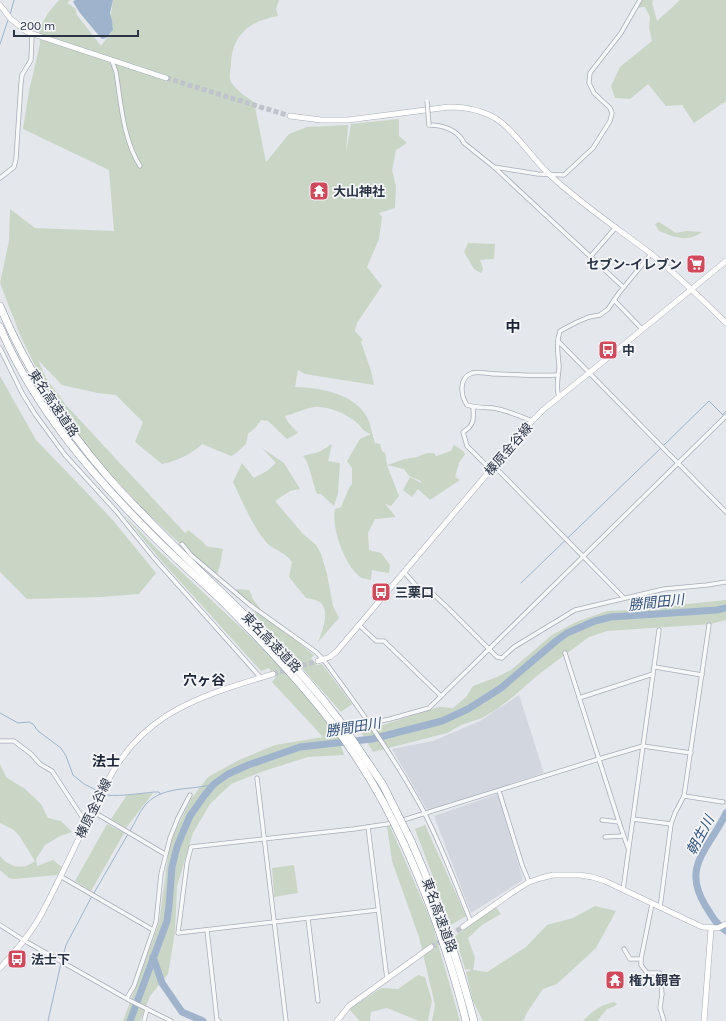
<svg xmlns="http://www.w3.org/2000/svg" width="726" height="1021" font-family="Karla,'Noto Sans JP',sans-serif">
	<rect width="100%" height="100%" fill="#e4e7ec"/>
	<g fill="#d2d6de">
		<path d="M519 695 544 773 429 809 426 808 392 749 433 741 480 721Z"/>
		<path d="M498 794 523 880 471 913 434 816Z"/>
	</g>
	<g fill="#c9d6c5">
		<path d="M59 0H70L67 3 75 8 77 15 101 46 113 30 111 15 113 0H279L276 9 278 16C249 21 231 36 231 66 230 71 229 77 231 82 237 91 245 96 254 102L266 162 289 134 307 127 348 125 346 153 351 124 399 119V136L407 143 396 150 392 170 396 186 395 208 379 213 382 217 379 239 367 267 382 286 357 323 355 331 363 340 361 342 371 371 374 385 305 374 298 370 295 387C321 388 355 393 368 419 371 426 372 435 375 443L380 444 382 451 385 453 387 465 405 459 417 457 427 453H434L436 456 451 451 454 445 463 451 465 454 459 463 455 477 460 480 430 500 418 489 412 497 403 490 410 477 421 483V481L409 476 404 469 387 465 399 496 391 506 385 504 396 517 375 519 368 533 369 550 381 553 390 565 389 573 372 570 371 580C368 579 364 579 362 578 345 568 331 527 335 509L341 507 349 488 352 484V468L347 461 360 439 371 434C363 432 361 426 355 421 344 413 329 406 315 407 307 408 293 414 285 416L288 422 298 433 287 439 268 421 261 420 256 427 248 434 246 444 235 454 231 456 202 444C191 455 176 461 162 464L135 442 143 422 116 395 98 393 62 385 38 360 46 378 65 404 185 533 188 530 202 541 206 546 223 549 220 565 217 574 188 551 148 514 91 453 49 394 20 335 0 283 9 241 10 209 35 228 114 231 109 170 23 129 29 91 40 44 39 29 48 13Z"/>
		<path d="M637 0H653L652 3 657 21 680 0H726V101L694 123 682 105 666 106 648 84 630 99 615 98 611 86 620 67 652 41 649 28 650 17 645 7 635 8Z"/>
		<path d="M659 222 676 233 686 231 702 232C688 243 674 237 659 231L655 224Z"/>
		<path d="M468 243 495 244 494 259 480 260 483 269 481 273 474 269 464 252Z"/>
		<path d="M0 376 36 440 111 518 156 573 139 594 102 597 27 599 0 572Z"/>
		<path d="M332 444 328 461 340 463 338 493 334 506 321 494H317C313 484 309 461 303 456L319 452Z"/>
		<path d="M262 448 284 463 300 489 290 491 275 501 303 534 316 545 321 554 327 574 333 606 339 618 318 642C322 632 332 608 318 601 314 599 310 599 306 598L289 577 292 562C286 553 277 551 269 545 255 532 241 499 233 482L242 463 254 478 267 471 276 463Z"/>
		<path d="M123 514 158 550 252 638 299 686 338 736 344 755 308 757 261 772 231 784 210 804 193 833 177 886 175 932 168 974 150 996 140 1021H123L159 923 170 842 191 799 208 777 239 760 275 745 323 737 272 682 276 677 269 668 261 671 159 558Z"/>
		<path d="M236 589 249 590 252 596V598L263 612C254 606 241 599 236 589Z"/>
		<path d="M726 600V620L711 624 607 631 589 637 539 674 515 695 497 709 482 718 461 725 447 733 373 752 361 732 439 707 453 708 466 697 473 686 497 677 511 670 552 635 576 622 607 611 627 610Z"/>
		<path d="M252 611 268 619 314 655 311 658 317 665 322 664 352 704 341 712Z"/>
		<path d="M0 764 6 777 25 789 41 804 48 818 61 821 72 832 60 836 45 845 36 859 37 866 53 860 62 867 57 875 14 879 9 878 0 870V856C8 867 24 871 35 861L20 837 14 830 0 823Z"/>
		<path d="M153 793 126 828 111 819 127 795Z"/>
		<path d="M107 824 124 833 91 891 75 881Z"/>
		<path d="M425 825 466 916 451 925 415 829Z"/>
		<path d="M387 826H390L432 923 460 1021H432L435 1005 419 937 392 861Z"/>
		<path d="M294 865 298 893 274 897 272 868Z"/>
		<path d="M595 906 616 911 596 948 557 984 543 989 528 1011 523 1021H483L473 1001 466 972 472 970 465 969 455 936 496 907 501 914 482 925 468 938 475 958 473 970 487 972 526 947 547 925 573 918Z"/>
		<path d="M418 975 425 977 432 1001 428 1021H419L387 1008 371 1012 370 1021H360L349 1009 381 988 398 989Z"/>
		<path d="M614 1002 617 1004 615 1006 607 1009 597 1021H583C591 1012 602 1004 614 1002Z"/>
	</g>
	<path fill="#9fb4cc" d="M75 0H113L110 13 112 20 113 30 106 38 102 39 100 37 80 13 73 2Z"/>
	<g fill="none" stroke-linecap="round" stroke-linejoin="round">
		<g stroke="#9fb4cc" stroke-width="1">
			<path d="M10 15 14 0"/>
			<path d="M0 44 8 20"/>
			<path d="M723 414 726 411"/>
			<path d="M663 446 709 401 724 416"/>
			<path d="M521 583 661 448"/>
			<path d="M0 713 18 723 29 722 33 724 38 731 61 748 66 756 73 775 84 784 100 792"/>
			<path d="M103 794C111 798 143 793 155 792H159L160 794"/>
			<path d="M130 831C135 823 139 812 146 804 164 785 191 791 214 784"/>
			<path d="M94 893 128 834"/>
			<path d="M62 960 66 945 92 896"/>
			<path d="M48 1021 61 963"/>
		</g>
		<g stroke="#9fb4cc" stroke-width="7">
			<path d="M726 813C710 848 681 865 705 905 712 916 715 923 726 931"/>
			<path d="M153 957 162 983 182 1012 203 1021"/>
			<path d="M130 1021 167 921 169 906 172 867 177 847 183 832 190 816 204 796 214 784 228 774 248 765 300 747 372 739 442 721 468 709 501 688 556 641 567 633 595 621 611 617 717 610 726 608"/>
		</g>
		<g stroke="#bfc3cb" stroke-width="5" stroke-dasharray="5 2.5" stroke-linecap="butt">
			<path d="M166 78 290 116"/>
			<path d="M273 674 318 661"/>
			<path d="M431 947 463 927"/>
		</g>
		<g stroke="#a9aeb7" stroke-width="5">
			<g id="street">
				<path d="M112 61 116 72C121 103 123 139 140 166"/>
				<path d="M429 125C443 125 458 130 464 143L494 167 623 287"/>
				<path d="M494 167 538 174 564 175 593 148 610 121 612 113 610 108 594 93 589 83 590 73 621 33 640 0"/>
				<path d="M0 178 14 167 16 159 21 83 22 75 31 60 32 35"/>
				<path d="M591 256 616 227"/>
				<path d="M614 300 642 329"/>
				<path d="M558 341 726 512"/>
				<path d="M0 348 22 393 35 414 65 455 116 511 154 558 261 678"/>
				<path d="M559 397C555 387 559 376 559 366 558 354 556 342 560 331L577 322 589 317 600 315 608 309 619 293 651 254"/>
				<path d="M473 407C474 419 474 426 463 432L467 446 490 469"/>
				<path d="M532 421C520 416 506 410 493 408 484 407 476 408 467 405 461 396 458 378 472 373 480 371 489 374 497 374 517 375 538 376 558 375"/>
				<path d="M493 465 624 598"/>
				<path d="M182 544 191 555 250 605 316 652 323 659C360 709 395 758 424 812 442 847 456 885 471 922"/>
				<path d="M404 572 419 589 431 592 449 609 497 657 502 658 514 647 575 610 664 589 707 585 726 582"/>
				<path d="M359 625 376 641H384L441 696"/>
				<path d="M565 653 619 822 628 848"/>
				<path d="M655 667 702 675"/>
				<path d="M579 698 653 674 659 630"/>
				<path d="M370 723 390 719 429 708 726 416"/>
				<path d="M0 741H14L31 754 40 764 52 771 86 823"/>
				<path d="M257 778 286 1021"/>
				<path d="M499 791 522 865 529 882"/>
				<path d="M684 796 723 802"/>
				<path d="M92 811 165 854"/>
				<path d="M633 819 671 824"/>
				<path d="M602 820 619 822"/>
				<path d="M400 821 599 759 643 746 691 753"/>
				<path d="M368 827 387 979"/>
				<path d="M605 837 623 836"/>
				<path d="M60 876 153 930"/>
				<path d="M623 890 653 674"/>
				<path d="M652 904 641 959V965L647 973H660L662 994 660 1008 664 1021"/>
				<path d="M660 908 671 824 675 813 684 796 709 625"/>
				<path d="M378 910 178 933 187 863 191 847 354 829 394 823"/>
				<path d="M308 919 318 1001"/>
				<path d="M0 925 25 941 129 1000 171 1021"/>
				<path d="M207 930 217 1020 219 1021"/>
				<path d="M624 949 630 959H641"/>
				<path d="M127 998 134 986 156 922 161 874 170 838 178 818 190 795"/>
				<path d="M144 1021 147 1009"/>
			</g>
		</g>
		<g stroke="#a9aeb7" stroke-width="6">
			<g id="secondary">
				<path d="M0 5 11 19 27 32 166 78"/>
				<path d="M290 116 321 120H348L449 107C467 107 483 110 498 120 517 133 532 159 550 175 581 204 617 228 650 253 677 275 702 299 726 323"/>
				<path d="M318 661 330 657 337 651 532 421 544 409 589 373 726 261"/>
				<path d="M463 927 513 892 529 882 541 878 553 875H580L592 877 605 881 702 927 718 928 726 924"/>
				<path d="M0 968C16 951 31 934 42 913 59 881 74 848 90 815 110 774 126 742 166 716 198 696 236 685 273 674"/>
				<path d="M337 1021 349 1006 431 947"/>
				<path d="M704 1021 711 929"/>
			</g>
		</g>
		<g stroke="#8b94a3" stroke-width="8">
			<g id="highway">
				<path d="M0 306C26 369 63 425 108 477 182 561 271 630 339 720"/>
				<path d="M0 327C34 408 93 476 155 538 177 560 200 580 223 602 262 641 299 680 332 723"/>
				<path d="M411 841C437 899 458 960 474 1021"/>
				<path d="M404 844C430 901 451 960 466 1021"/>
			</g>
		</g>
		<use href="#street" stroke="#f7f8fa" stroke-width="3.5"/>
		<use href="#secondary" stroke="#fff" stroke-width="5"/>
		<use href="#highway" stroke="#fff" stroke-width="7"/>
		<g stroke="#a9aeb7" stroke-width="5" stroke-linecap="butt">
			<path id="street-bridge" d="M427 101 429 125"/>
		</g>
		<g stroke="#8b94a3" stroke-width="8" stroke-linecap="butt">
			<g id="highway-bridge">
				<path d="M339 720 383 785 411 841"/>
				<path d="M332 723C361 761 385 802 404 844"/>
			</g>
		</g>
		<use href="#street-bridge" stroke="#f7f8fa" stroke-width="3.5"/>
		<use href="#highway-bridge" stroke="#fff" stroke-width="7"/>
	</g>
	<defs>
		<g id="temple-square" transform="scale(1)"><rect x="-9" y="-9" width="18" height="18" rx="4" fill="#d1495b" stroke="#f4f6f9"/><path d="M0-6L5-2H3V0L6.5 2.5H4V6H1.5V3h-3V6H-4V2.5H-6.5L-3 0V-2H-5Z" fill="#fff"/></g>
		<g id="supermarket-square" transform="scale(1)"><rect x="-9" y="-9" width="18" height="18" rx="4" fill="#d1495b" stroke="#f4f6f9"/><path d="M-6-5.5h2.5l.6 2H6L4.5 2H-2.5L-4.4-4H-6ZM-1.5 3.2a1.3 1.3 0 1 0 .1 0ZM3 3.2a1.3 1.3 0 1 0 .1 0Z" fill="#fff"/></g>
		<g id="bus-square" transform="scale(1)"><rect x="-9" y="-9" width="18" height="18" rx="4" fill="#d1495b" stroke="#f4f6f9"/><path d="M-5-6H5V4H4V6H2V4H-2V6H-4V4H-5ZM-3.5-4V0h7V-4ZM-3.5 1.2v1.5H-2V1.2ZM2 1.2v1.5H3.5V1.2Z" fill="#fff"/></g>
	</defs>
	<g fill-rule="evenodd">
		<use href="#temple-square" x="319" y="191"/>
		<use href="#supermarket-square" x="696" y="264"/>
		<use href="#bus-square" x="608" y="350"/>
		<use href="#bus-square" x="381" y="592"/>
		<use href="#bus-square" x="17" y="959"/>
		<use href="#temple-square" x="615" y="980"/>
	</g>
	<g text-anchor="middle" stroke-width="3.5" stroke-linejoin="round" paint-order="stroke">
		<g font-size="13" font-weight="bold" fill="#2b3445" stroke="#f4f6f9" text-anchor="start">
			<text x="333" y="196">大山神社</text>
			<text x="682" y="269" text-anchor="end">セブン-イレブン</text>
			<text x="622" y="355">中</text>
			<text x="395" y="597">三栗口</text>
			<text x="31" y="964">法士下</text>
			<text x="629" y="985">権九観音</text>
		</g>
		<g font-size="13" fill="#2b3445" stroke="#f4f6f9">
			<text transform="translate(54 403) rotate(56)" y="5">東名高速道路</text>
			<text transform="translate(508 449) rotate(-49)" y="5">榛原金谷線</text>
			<text transform="translate(272 642) rotate(46)" y="5">東名高速道路</text>
			<text transform="translate(93 808) rotate(-64)" y="5">榛原金谷線</text>
			<text transform="translate(440 915) rotate(70)" y="5">東名高速道路</text>
		</g>
		<g font-size="14" font-style="italic" fill="#34527a" stroke="#f4f6f9">
			<text transform="translate(656 602) rotate(-6)" y="5">勝間田川</text>
			<text transform="translate(353 727) rotate(-9)" y="5">勝間田川</text>
			<text transform="translate(700 835) rotate(-62)" y="5">朝生川</text>
		</g>
		<g font-size="14" font-weight="bold" fill="#1d2536" stroke="#f4f6f9">
			<text x="204" y="685">穴ヶ谷</text>
			<text x="106" y="766">法士</text>
		</g>
		<g font-size="15" font-weight="bold" fill="#1d2536" stroke="#f4f6f9">
			<text x="513" y="332">中</text>
		</g>
	</g>
	<path d="M14 30v6h124v-6" fill="none" stroke="#2b3445" stroke-width="2"/>
	<text x="20" y="30" font-size="12" fill="#2b3445" stroke="#f4f6f9" stroke-width="3" paint-order="stroke">200 m</text>
</svg>
